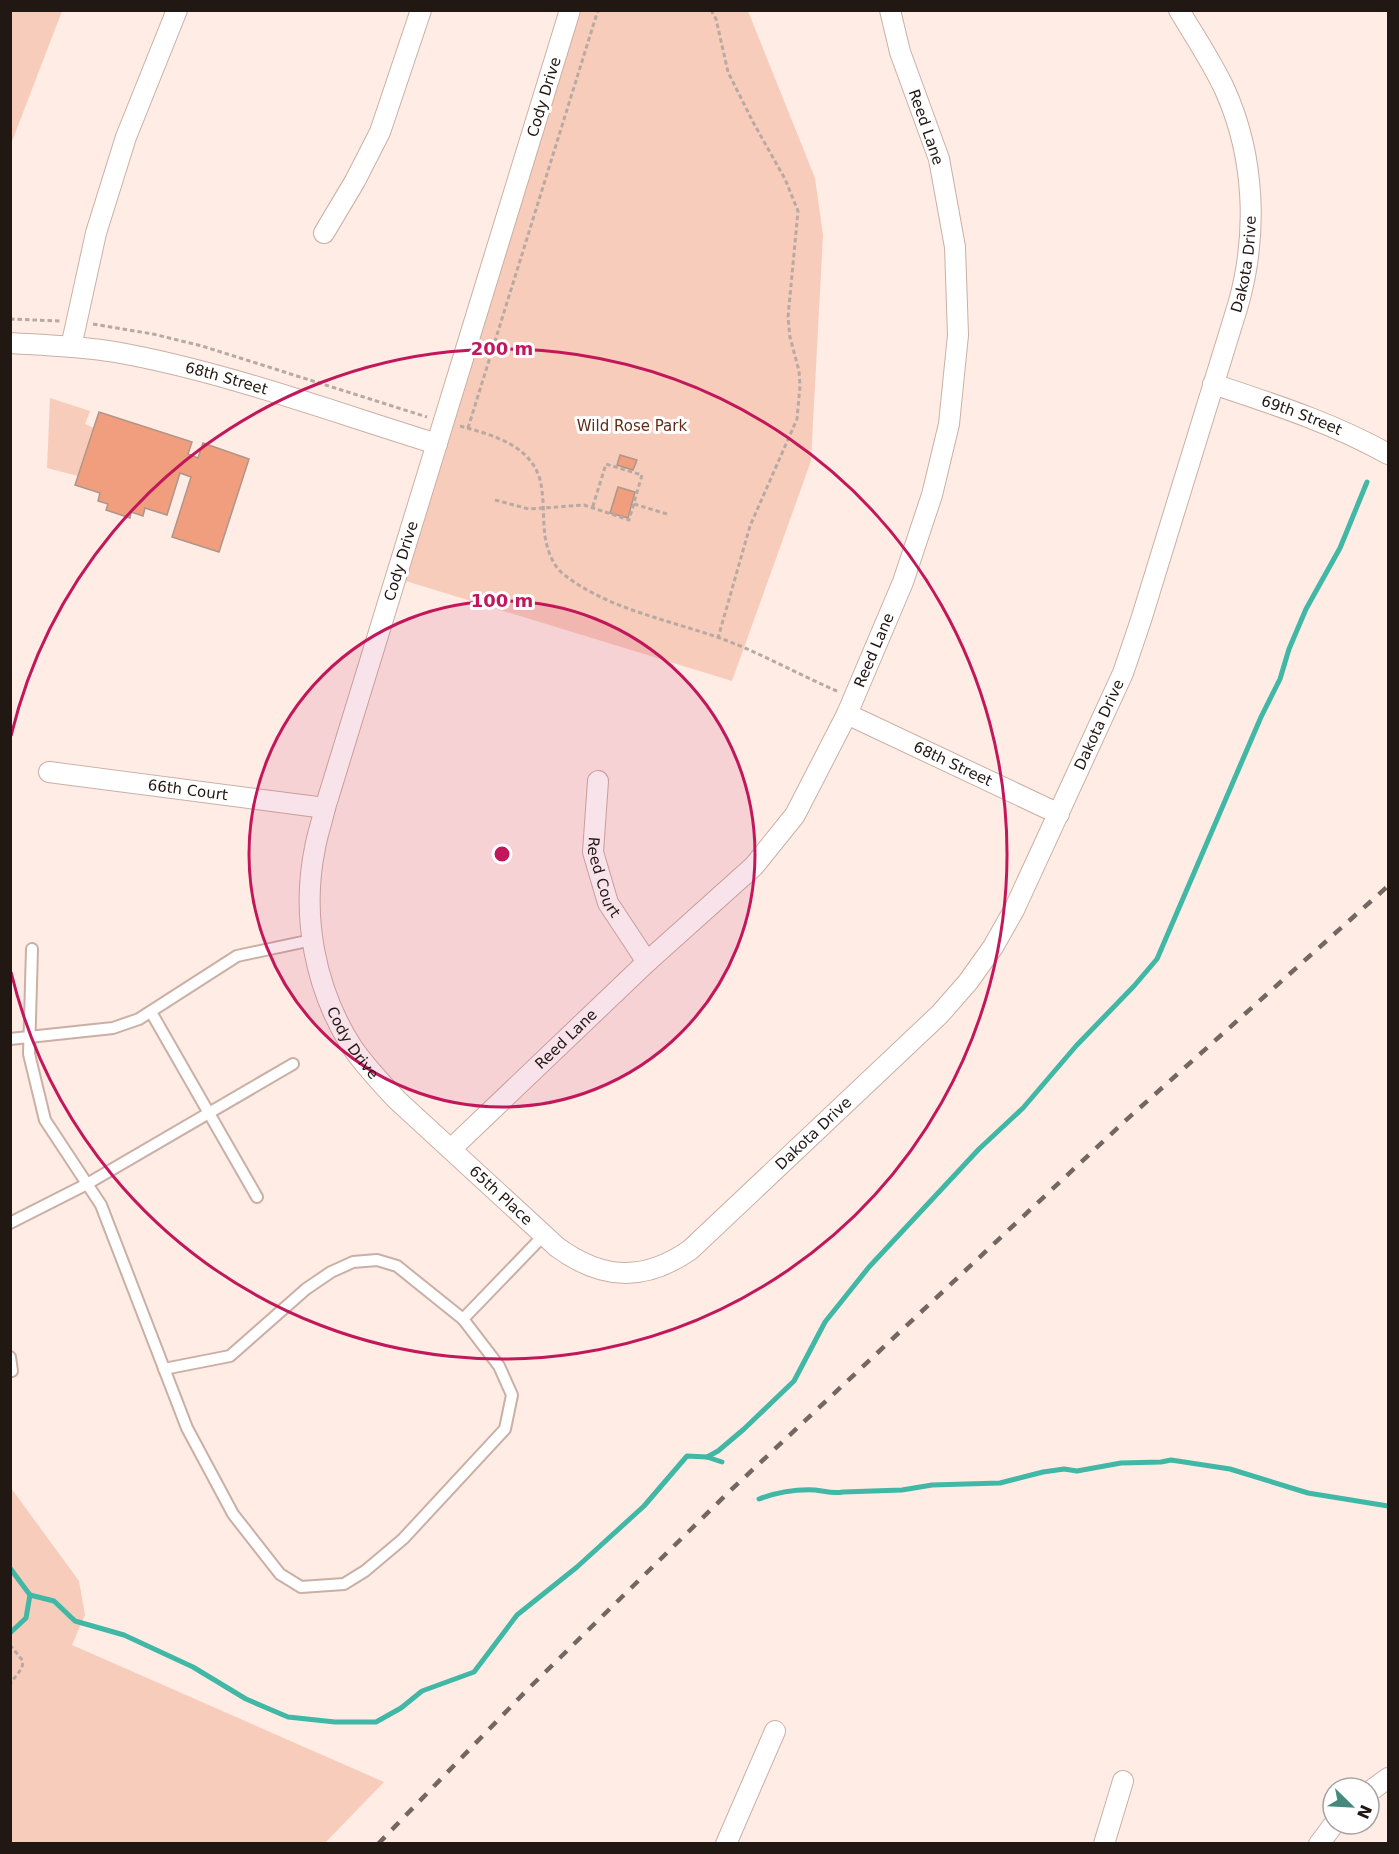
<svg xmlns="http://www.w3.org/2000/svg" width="1399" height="1854" font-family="'DejaVu Sans',sans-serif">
	<rect width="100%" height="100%" fill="#feece5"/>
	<g fill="#f8ccbb">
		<path d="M11 10 62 11 11 144 10 11Z"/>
		<path d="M570 11H748L815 178 823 235 811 461 732 681 396 578Z"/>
		<path d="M50 398 90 411 85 424 94 428 78 476 47 468Z"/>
		<path d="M11 1488 79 1581 85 1615 72 1645 384 1782 325 1843H11Z"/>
	</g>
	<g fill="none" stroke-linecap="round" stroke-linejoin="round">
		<g stroke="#40b8a5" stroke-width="5">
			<path d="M707 1457 718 1451 744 1429 794 1381 825 1322 869 1267 979 1149 1023 1108 1076 1046 1134 986 1157 959 1261 717 1280 679 1289 649 1306 609 1340 548 1367 482"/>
			<path d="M759 1499C778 1492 795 1489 815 1490 825 1491 832 1494 843 1492L902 1490 932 1485 1000 1483 1043 1472 1064 1469 1077 1471 1121 1463 1161 1462 1171 1460 1230 1469 1308 1493 1388 1506"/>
			<path d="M10 1568 30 1595 26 1618 10 1633"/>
			<path d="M30 1595 54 1601 75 1621 124 1635 193 1667 246 1699 288 1717 335 1722H376L401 1708 422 1691 474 1672 517 1615 577 1567 644 1506 687 1456 707 1457 722 1462"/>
		</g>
	</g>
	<g fill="#f09e7d" stroke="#b0958a" stroke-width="1.5">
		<path d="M99 412 192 442 188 454 198 458 203 443 249 459 219 552 172 537 191 477 180 473 167 515 145 508 143 516 131 512 130 518 106 510 108 504 98 501 100 493 75 485Z"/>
		<path d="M620 455 637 460 633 470 617 465Z"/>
		<path d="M618 487 635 492 628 518 610 513Z"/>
	</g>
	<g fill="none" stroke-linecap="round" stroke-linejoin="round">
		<g stroke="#cbafa4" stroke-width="14">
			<g id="service">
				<path d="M32 949 29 1054 45 1120 101 1205 187 1428 233 1514 280 1574 301 1587 344 1584 365 1571 403 1539 505 1429 512 1395 499 1366 463 1319 544 1235"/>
				<path d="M151 1012 257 1197"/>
				<path d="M10 1039 113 1028 139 1019 237 956 312 940"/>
				<path d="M10 1223 87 1184 293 1064"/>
				<path d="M10 1357 12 1371"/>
				<path d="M164 1369 230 1356 306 1289 331 1272 353 1262 377 1260 397 1266 463 1319"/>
			</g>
		</g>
		<g stroke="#cbafa4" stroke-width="22">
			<g id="minor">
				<path id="s1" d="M570 10 325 808C322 822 317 835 315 848 301 916 315 989 352 1047 365 1066 381 1083 397 1100L557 1247C602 1280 644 1282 690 1250L940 1014 968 982 993 947 1014 910 1123 673 1141 620 1238 305C1258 235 1255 157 1225 90 1212 62 1195 37 1179 10"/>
				<path d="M324 233 355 181 380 132 421 10"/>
				<path id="s2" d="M10 343C46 345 81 346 115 352 223 371 333 412 437 444"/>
				<path d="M71 347 96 233 126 137 177 10"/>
				<path id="s3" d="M1213 384C1273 404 1333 423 1388 454"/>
				<path id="s4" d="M847 714 1059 814"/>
				<path id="s5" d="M49 772 325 808"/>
				<path id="s6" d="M598 781 593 852 608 903 647 962"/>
				<path id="s7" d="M451 1149 647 962 754 866 795 815 847 714 903 582 932 495 949 424 958 335 955 247 939 159 900 52 890 10"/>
				<path d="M1369 1792 1388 1778"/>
				<path d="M726 1844 775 1731"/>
				<path d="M1104 1844 1123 1781"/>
				<path d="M1319 1844 1334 1824"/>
			</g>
		</g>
		<g stroke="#b9a9a3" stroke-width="3" stroke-dasharray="4.5 3" stroke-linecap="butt">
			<path d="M711 10 716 19 728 72 753 122 785 179 798 211 788 317 790 337 799 371 800 386 797 419 750 526 718 638"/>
			<path d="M10 319 60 321"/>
			<path d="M93 324 153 334 202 346 427 417"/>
			<path d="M460 426C496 436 538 447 542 491 544 506 543 521 545 536 547 549 552 564 562 573 605 608 665 619 717 637 757 651 797 674 837 691"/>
			<path d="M468 428 598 10"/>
			<path d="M495 500 529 509 584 505 629 520 642 475 606 464 592 509"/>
			<path d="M634 504 667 514"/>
			<path d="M10 1645 23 1661 22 1668 10 1684"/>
		</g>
		<use href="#service" stroke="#fff" stroke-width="10"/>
		<use href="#minor" stroke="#fff" stroke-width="20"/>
		<path stroke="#746762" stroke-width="4.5" stroke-dasharray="10 10" stroke-linecap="butt" d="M378 1844 527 1690 731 1490 1125 1121 1388 886"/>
	</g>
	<circle cx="502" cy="854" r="253" fill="#c2185b" fill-opacity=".12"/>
	<g fill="none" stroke="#c2185b" stroke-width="3">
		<circle cx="502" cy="854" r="253"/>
		<path d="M11 736A505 505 0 1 1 11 972"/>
	</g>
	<g text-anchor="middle" stroke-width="6" stroke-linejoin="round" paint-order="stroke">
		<g font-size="15" fill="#211713" stroke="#fff">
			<text transform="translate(544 97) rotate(-73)" y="5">Cody Drive</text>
			<text transform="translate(926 127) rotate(71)" y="5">Reed Lane</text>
			<text dy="5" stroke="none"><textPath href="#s1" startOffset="2674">Dakota Drive</textPath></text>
			<text dy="5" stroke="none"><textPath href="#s2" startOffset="220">68th Street</textPath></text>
			<text dy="5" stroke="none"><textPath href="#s3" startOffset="94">69th Street</textPath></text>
			<text transform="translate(401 561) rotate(-73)" y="5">Cody Drive</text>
			<text dy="5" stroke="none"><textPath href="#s7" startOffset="663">Reed Lane</textPath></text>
			<text dy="5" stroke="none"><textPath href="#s1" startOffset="2190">Dakota Drive</textPath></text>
			<text dy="5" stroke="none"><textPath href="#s4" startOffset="117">68th Street</textPath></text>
			<text dy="5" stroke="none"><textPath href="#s5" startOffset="140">66th Court</textPath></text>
			<text dy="5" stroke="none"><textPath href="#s6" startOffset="98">Reed Court</textPath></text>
			<text dy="5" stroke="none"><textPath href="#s7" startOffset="159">Reed Lane</textPath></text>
			<text dy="5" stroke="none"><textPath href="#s1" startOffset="1080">Cody Drive</textPath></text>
			<text dy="5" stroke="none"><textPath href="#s1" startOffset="1684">Dakota Drive</textPath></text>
			<text dy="5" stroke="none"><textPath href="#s1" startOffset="1294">65th Place</textPath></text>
		</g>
		<g font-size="15" fill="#602c15" stroke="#fff">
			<text x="632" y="431">Wild Rose Park</text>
		</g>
	</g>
	<circle cx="502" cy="854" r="9" fill="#c2185b" stroke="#fff" stroke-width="3"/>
	<g font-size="18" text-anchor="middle" font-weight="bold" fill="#c2185b" stroke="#fff" stroke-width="6" stroke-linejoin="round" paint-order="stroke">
		<text x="502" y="355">200 m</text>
		<text x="502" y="607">100 m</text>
	</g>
	<rect width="1399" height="1854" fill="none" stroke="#211713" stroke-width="24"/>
	<g transform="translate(1351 1806) rotate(114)"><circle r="28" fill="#ffffff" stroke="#a6a2a1" stroke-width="1.5"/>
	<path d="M0-4.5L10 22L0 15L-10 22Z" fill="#45897d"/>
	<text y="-9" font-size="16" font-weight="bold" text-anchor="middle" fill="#211713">N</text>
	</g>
</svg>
